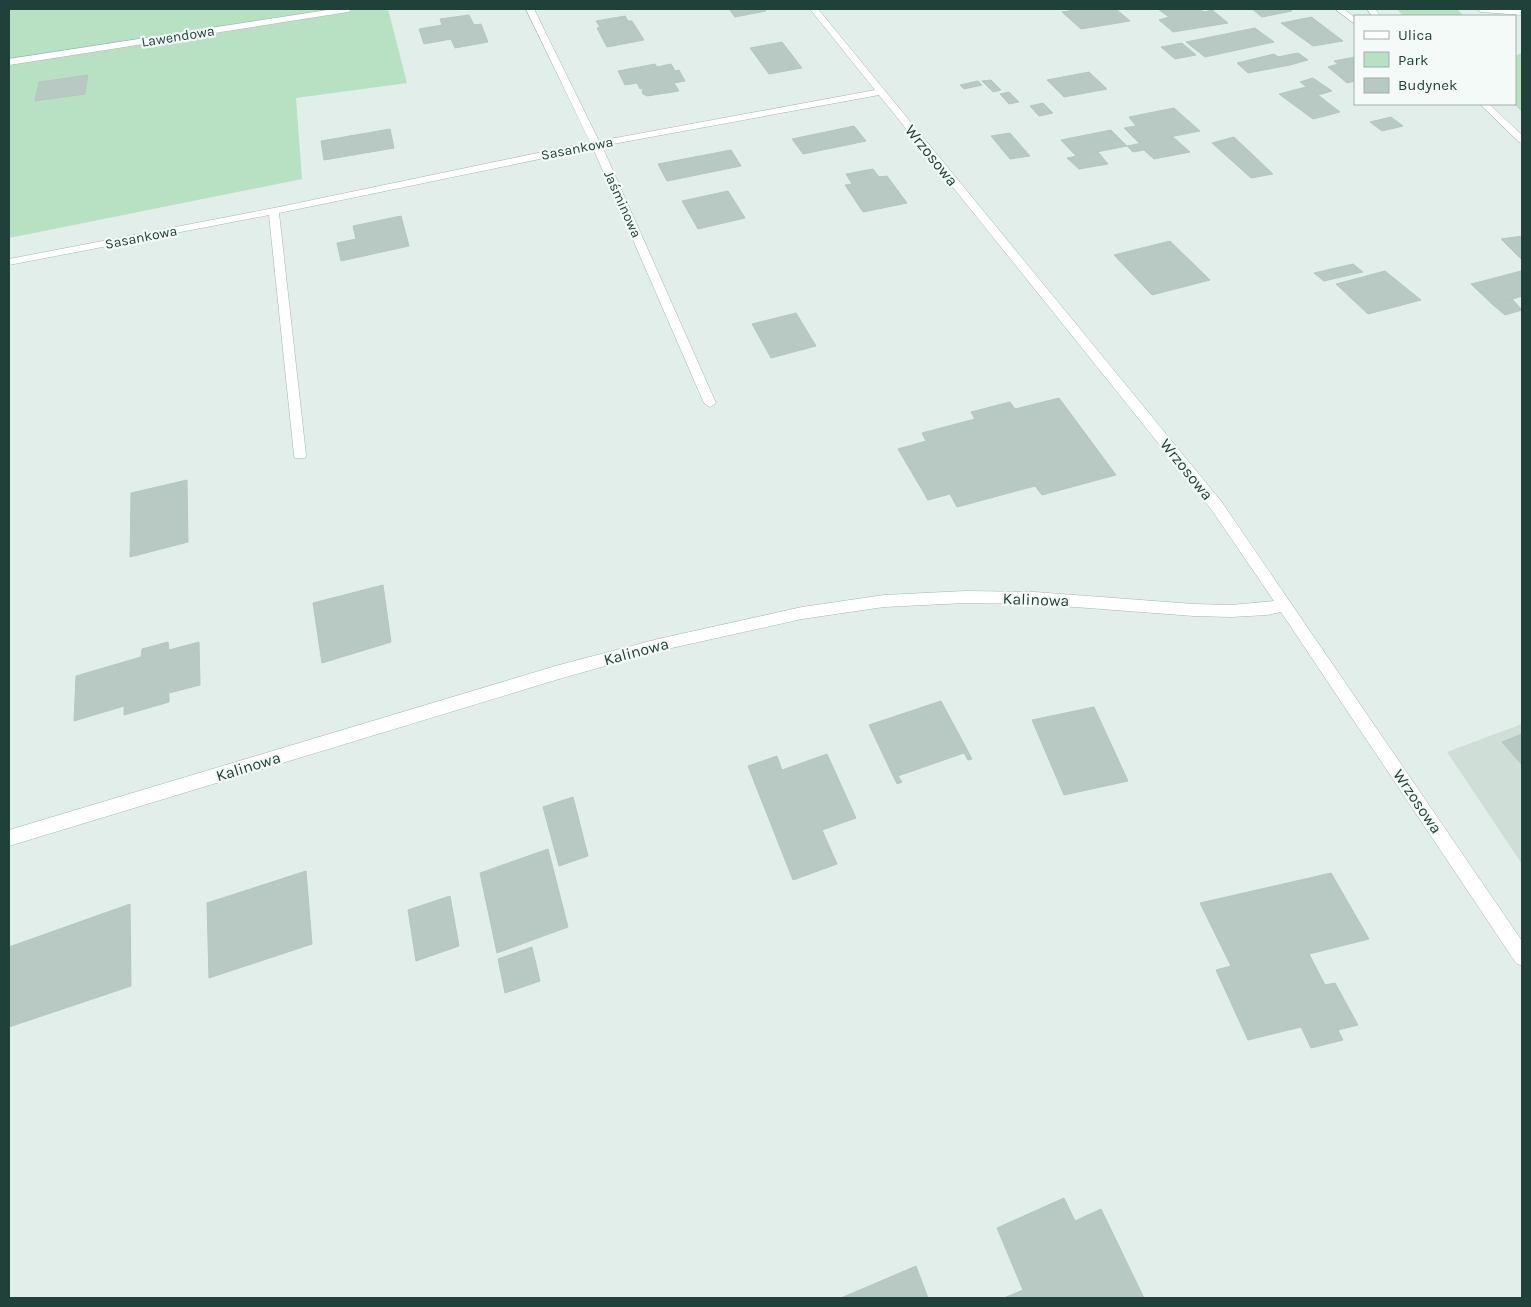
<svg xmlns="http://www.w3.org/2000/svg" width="1531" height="1307" font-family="Karla,sans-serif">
	<rect width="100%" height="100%" fill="#e2eee9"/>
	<path fill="#d0ded8" d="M1522 724V864L1447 752Z"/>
	<g fill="#b8e1c4">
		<path d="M9 9H388L407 83 296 98 302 179 9 238Z"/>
		<path d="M1397 9H1457L1464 16H1403Z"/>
		<path d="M1522 53V112L1514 104 1515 56Z"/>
	</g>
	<g fill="#b7c9c2" stroke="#b4c8c0">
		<path d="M729 9H764L766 11 735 17Z"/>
		<path d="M1081 9H1116L1130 21 1081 29 1062 12Z"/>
		<path d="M1158 9H1200L1204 12 1212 10 1228 23 1173 32 1159 20 1169 17Z"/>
		<path d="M1252 9H1289L1292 11 1262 17Z"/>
		<path d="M469 15 474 25 481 24 488 42 455 48 451 39 424 44 419 29 442 25 440 19Z"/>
		<path d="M625 16 628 21H632L644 40 607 47 597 28 600 27 596 21Z"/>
		<path d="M1312 17 1314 19 1343 41 1313 46 1281 23Z"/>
		<path d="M1255 28 1274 42 1205 57 1186 42Z"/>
		<path d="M782 42 802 68 769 74 750 48Z"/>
		<path d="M1182 43 1196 55 1175 59 1161 47Z"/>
		<path d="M1298 53 1308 60 1290 65 1278 57Z"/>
		<path d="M1274 54 1290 65 1248 73 1237 63Z"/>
		<path d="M1355 57V81L1347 83 1328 67 1338 64 1334 61Z"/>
		<path d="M655 64 657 67 671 64 675 71 679 70 685 81 674 83 679 91 647 96 643 94 642 91 644 88 640 89 637 83 625 85 618 71Z"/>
		<path d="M1089 72 1107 89 1064 97 1047 80Z"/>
		<path d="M88 75 85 94 35 101 39 82Z"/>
		<path d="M1313 78 1332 91 1318 95 1300 82Z"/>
		<path d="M991 80 1001 90 993 92 982 81Z"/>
		<path d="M978 81 982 85 964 89 960 85Z"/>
		<path d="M1306 87 1318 95 1340 112 1313 119 1279 94Z"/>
		<path d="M1009 92 1019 102 1009 104 1000 94Z"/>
		<path d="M1043 103 1053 113 1039 116 1030 106Z"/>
		<path d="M1174 108 1200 131 1139 143 1124 128 1136 126 1129 117Z"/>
		<path d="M1391 117 1403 126 1382 131 1370 122Z"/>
		<path d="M854 126 866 141 803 154 792 139Z"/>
		<path d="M390 129 394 148 324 160 321 141Z"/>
		<path d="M1111 130 1127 146 1076 156 1061 140Z"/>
		<path d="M1010 133 1030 156 1010 159 991 136Z"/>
		<path d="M1173 137 1190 152 1154 159 1144 150 1133 152 1127 146Z"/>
		<path d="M1234 137 1273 174 1251 178 1212 143Z"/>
		<path d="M731 150 741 166 667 181 658 164Z"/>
		<path d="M1098 152 1108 164 1079 169 1067 158Z"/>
		<path d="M873 169 879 177 887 176 907 203 863 212 845 185 852 184 846 174Z"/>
		<path d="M728 191 745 218 698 229 682 201Z"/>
		<path d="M401 216 409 246 341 261 337 243 356 239 353 226Z"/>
		<path d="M1522 236V260L1501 239Z"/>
		<path d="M1170 241 1210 280 1152 295 1114 255Z"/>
		<path d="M1353 264 1363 272 1324 281 1314 273Z"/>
		<path d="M1385 271 1421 300 1368 314 1336 284Z"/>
		<path d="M1521 271 1522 296 1507 301 1483 281Z"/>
		<path d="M1483 281 1507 301 1493 305 1471 284Z"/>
		<path d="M1512 299 1522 310 1505 315 1493 305Z"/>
		<path d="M796 313 816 346 771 358 752 324Z"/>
		<path d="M1059 398 1116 475 1042 495 1035 486 957 507 950 494 928 500 898 449 926 441 922 433 975 419 971 412 1010 402 1015 409Z"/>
		<path d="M187 480 188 542 130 557 131 493Z"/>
		<path d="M383 585 391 642 322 663 313 603Z"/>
		<path d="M168 642 169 650 199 642 200 685 169 693V702L124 715V706L74 721 76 676 141 657 142 649Z"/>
		<path d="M941 701 972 759 968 760 964 753 898 776 902 782 897 784 869 725Z"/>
		<path d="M1094 707 1128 781 1064 795 1032 720Z"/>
		<path d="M1522 734V765L1502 742Z"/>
		<path d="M827 754 856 818 822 830 837 864 793 880 748 766 777 756 782 770Z"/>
		<path d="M573 797 588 856 559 866 543 807Z"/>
		<path d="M548 849 568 927 497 953 480 873Z"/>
		<path d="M306 871 312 944 209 978 207 903Z"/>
		<path d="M1331 873 1369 939 1309 954 1325 985 1335 983 1358 1025 1338 1030 1343 1040 1311 1048 1301 1027 1248 1040 1216 970 1231 966 1200 903Z"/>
		<path d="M450 896 459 946 416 961 408 910Z"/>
		<path d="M130 904 131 986 9 1027V947Z"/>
		<path d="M532 947 540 981 505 993 498 959Z"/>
		<path d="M1064 1198 1075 1221 1101 1209 1144 1298H1004L1023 1290 997 1228Z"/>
		<path d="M916 1266 928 1298H841Z"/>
	</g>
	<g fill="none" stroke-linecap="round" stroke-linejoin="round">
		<g stroke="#a4b7b1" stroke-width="1">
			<g id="minor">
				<path d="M334 9H352L348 12 9 65V59Z"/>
				<path d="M526 9H534L599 141 875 90 810 9H818L1221 501 1522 941V966L1516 963 1281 612 1267 615 1231 617 1194 616 1035 604 965 603 884 607 802 619 658 651 559 679 9 846V830L559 665 658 639 802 607 884 595 965 591 1035 592 1194 604 1231 605 1274 601 1211 509 879 95 602 146 716 403 710 407 704 403 593 148 279 213 306 455 305 458H295L294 455 269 215 9 265V259L274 208 590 142Z"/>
				<path d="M1335 9H1344L1355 18V24Z"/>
			</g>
		</g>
		<g stroke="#a4b7b1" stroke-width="1">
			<g id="tertiary">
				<path d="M1367 9H1375L1380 16H1372Z"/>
				<path d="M1477 9 1522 10V15L1481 12Z"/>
				<path d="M1480 104H1489L1522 135V143L1519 142Z"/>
			</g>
		</g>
		<use href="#minor" fill="#fff" fill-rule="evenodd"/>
		<use href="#tertiary" fill="#fff" fill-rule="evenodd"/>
	</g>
	<g text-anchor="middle" stroke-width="4.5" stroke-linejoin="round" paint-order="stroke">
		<g font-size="14" fill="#204139" stroke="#f3faf7">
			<text transform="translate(178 36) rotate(-9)" y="5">Lawendowa</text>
			<text transform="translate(577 148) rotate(-11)" y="5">Sasankowa</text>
			<text transform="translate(623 204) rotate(66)" y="5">Jaśminowa</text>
			<text transform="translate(141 237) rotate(-11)" y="5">Sasankowa</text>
		</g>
		<g font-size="16" fill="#204139" stroke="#f3faf7">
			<text transform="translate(932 155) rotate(51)" y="6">Wrzosowa</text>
			<text transform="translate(1187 469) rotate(51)" y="6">Wrzosowa</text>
			<text transform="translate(1036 599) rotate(2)" y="6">Kalinowa</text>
			<text transform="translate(636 651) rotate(-15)" y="6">Kalinowa</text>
			<text transform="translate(248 766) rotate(-17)" y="6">Kalinowa</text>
			<text transform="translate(1418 801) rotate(56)" y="6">Wrzosowa</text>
		</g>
	</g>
	<rect width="1531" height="1307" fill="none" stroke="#204139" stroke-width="20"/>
	<rect x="1354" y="15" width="162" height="90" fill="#f3faf7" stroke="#9fb0ab"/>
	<rect x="1364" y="31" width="25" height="8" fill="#ffffff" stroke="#9fb0ab"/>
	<text x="1398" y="40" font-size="15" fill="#204139">Ulica</text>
	<rect x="1364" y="52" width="25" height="15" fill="#b8e1c4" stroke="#9fb0ab"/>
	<text x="1398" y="65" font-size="15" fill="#204139">Park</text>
	<rect x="1364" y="78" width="25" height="15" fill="#b7c9c2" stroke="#9fb0ab"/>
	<text x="1398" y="90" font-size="15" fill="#204139">Budynek</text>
</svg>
